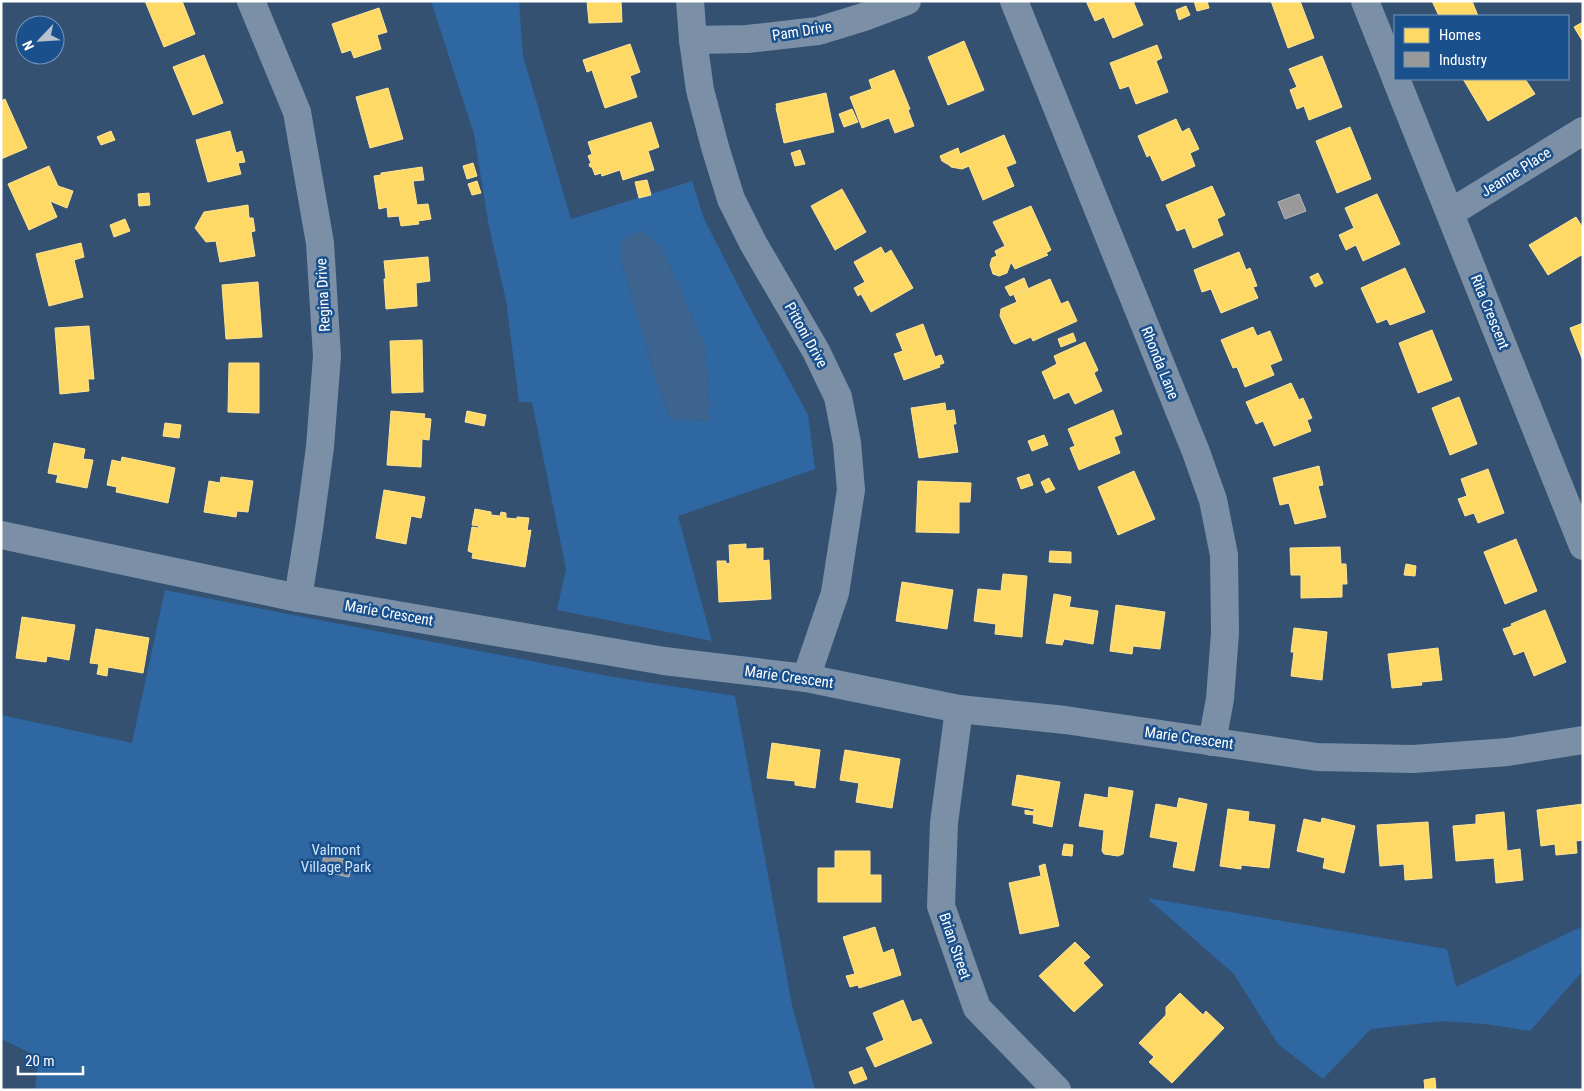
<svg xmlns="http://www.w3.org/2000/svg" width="1584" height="1091" font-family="'Roboto Condensed',sans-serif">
	<rect width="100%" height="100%" fill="#345172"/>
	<g fill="#2e67a2" fill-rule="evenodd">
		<path d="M431 1H519L523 56 571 219 692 181 704 219 743 295 808 415 815 469 678 516 712 641 557 610 566 569 532 402H519L506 300 489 227 474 134ZM662 248 705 346 710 421 671 419 657 382 620 257Z"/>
		<path d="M165 590 613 677 735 696 792 1005 815 1090H35L39 1057 1 1039V715L132 743Z"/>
		<path d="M1147 898 1447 949 1456 987 1583 926V968L1581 973 1530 1031 1485 1024 1443 1021 1371 1029 1323 1079 1278 1044 1233 973Z"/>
	</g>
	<path fill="#3d648e" d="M642 230 662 248 705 346 710 421 671 419 657 382 620 257 622 240Z"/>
	<g fill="#ffd966" stroke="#ffe494">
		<path d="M145 1H182L195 34 164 47Z"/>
		<path d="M587 1H621L622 22 589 23Z"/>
		<path d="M1086 1H1133L1143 25 1113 38 1104 17 1095 21Z"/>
		<path d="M1194 1H1207L1209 8 1197 11Z"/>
		<path d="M1271 1H1300L1314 38 1288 48Z"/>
		<path d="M1432 1H1472L1478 16H1439Z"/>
		<path d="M1186 6 1190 15 1179 20 1176 10Z"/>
		<path d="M379 8 387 32 377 35 381 49 354 58 351 50 342 53 332 24Z"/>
		<path d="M1583 22V42L1574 27Z"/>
		<path d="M964 41 984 90 948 105 928 57Z"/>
		<path d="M630 44 640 72 630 76 637 97 605 108 592 70 587 72 583 60Z"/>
		<path d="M1157 45 1162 58 1156 61 1168 92 1136 104 1129 86 1120 89 1110 63Z"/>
		<path d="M204 55 223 103 193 115 173 67Z"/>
		<path d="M1322 56 1342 107 1309 120 1304 106 1297 109 1290 90 1297 87 1289 69Z"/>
		<path d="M894 70 910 109 908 110 914 126 895 133 889 118 862 128 850 97 872 89 869 80Z"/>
		<path d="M1463 79H1525L1535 94 1488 121Z"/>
		<path d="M388 88 403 139 370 148 356 97Z"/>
		<path d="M826 93 834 132 784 143 776 108H777L776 104Z"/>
		<path d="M5 99 27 148 1 159V101Z"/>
		<path d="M852 109 858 122 844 127 839 114Z"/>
		<path d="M1176 119 1182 132 1189 128 1199 149 1190 153 1195 166 1162 181 1150 155 1147 157 1138 136Z"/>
		<path d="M651 122 659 147 648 151 654 170 623 180 620 170 602 176 601 173 595 175 592 167H590L589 164 591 163 588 156 592 154 588 142Z"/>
		<path d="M1350 127 1371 179 1337 193 1316 141Z"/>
		<path d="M111 131 115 140 101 145 97 137Z"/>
		<path d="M230 131 236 153 242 151 245 162 238 163 241 174 208 182 196 140Z"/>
		<path d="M1004 135 1016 163 1006 167 1014 186 983 200 969 166 962 169 951 167 949 165 942 161 940 156 958 148 960 154Z"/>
		<path d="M800 150 805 164 795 166 791 153Z"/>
		<path d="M473 163 477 176 467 179 463 166Z"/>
		<path d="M49 166 58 186 73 191 67 208 50 201 57 217 29 230 8 184Z"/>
		<path d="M422 167 424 180 413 181 417 205 428 204 431 219 418 221 419 224 401 226 399 216 388 217 387 207 379 209 374 176 381 175V173Z"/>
		<path d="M647 180 651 195 639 198 635 182Z"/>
		<path d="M477 181 481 193 472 195 468 184Z"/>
		<path d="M1212 186 1225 215 1217 219 1223 235 1193 248 1185 228 1177 231 1166 205Z"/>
		<path d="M842 189 866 232 835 250 811 206Z"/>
		<path d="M149 193 150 205 139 206 138 194Z"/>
		<path d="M1377 194 1400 244 1363 261 1356 245 1346 250 1339 235 1354 228 1345 208Z"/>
		<path d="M248 205 249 218H253L255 231 251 232 255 256 220 262 216 241 206 242 195 228 204 212Z"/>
		<path d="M1031 206 1051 250 1046 253 1048 255 1015 269 1011 262 1007 273 999 276 993 274 990 265 992 258 997 256 995 251 1005 246 993 222Z"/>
		<path d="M1576 217 1583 228V254L1548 275 1529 245Z"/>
		<path d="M125 219 130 231 114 237 110 225Z"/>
		<path d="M81 243 84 257 74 260 83 297 49 306 36 254Z"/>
		<path d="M881 247 885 254 891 250 913 288 871 312 861 294 858 296 854 288 865 282 854 262Z"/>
		<path d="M1239 252 1246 270 1250 268 1257 286 1253 287 1258 298 1221 313 1211 289 1202 292 1194 270Z"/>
		<path d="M428 257 430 281 416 283 417 306 386 309 384 279H386L384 261Z"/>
		<path d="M1405 268 1425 312 1390 325 1387 319 1377 323 1361 288Z"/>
		<path d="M1318 273 1323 283 1315 287 1310 277Z"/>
		<path d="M1024 278 1028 288 1010 296 1005 287Z"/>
		<path d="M1050 279 1061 304 1068 301 1077 321 1033 341 1031 337 1015 344 1012 342 1000 316 1001 309 1017 302 1014 295Z"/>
		<path d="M258 282 262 337 226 339 222 285Z"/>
		<path d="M1583 323V361L1570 328Z"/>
		<path d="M923 324 935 357 941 355 944 363 939 365 940 367 904 380 894 354 903 351 896 334Z"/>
		<path d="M89 326 94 379H88L89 391 60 394 55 328Z"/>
		<path d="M1253 327 1257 336 1270 331 1282 360 1270 365 1274 375 1245 387 1237 367 1233 368 1221 340Z"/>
		<path d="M1432 330 1452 380 1418 393 1399 343Z"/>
		<path d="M1073 333 1076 341 1061 347 1058 339Z"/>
		<path d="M422 340 423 392 392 393 390 341Z"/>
		<path d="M1085 342 1098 370 1094 373 1102 391 1075 404 1069 392 1054 399 1042 372 1057 364 1054 356Z"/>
		<path d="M229 363H259V413L228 412Z"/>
		<path d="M1291 383 1299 400 1303 398 1312 418 1307 420 1311 431 1274 446 1263 421 1256 424 1246 402Z"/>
		<path d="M1459 397 1477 444 1450 455 1432 408Z"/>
		<path d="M945 403 946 411 954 410 956 424H953L958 452 919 458 911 408Z"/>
		<path d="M1113 410 1122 434 1114 437 1120 453 1079 470 1070 448 1075 446 1068 429Z"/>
		<path d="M391 411 425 414 424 418 431 419 429 440 422 439 421 467 387 465Z"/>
		<path d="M467 411 486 415 484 426 465 422Z"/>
		<path d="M165 423 181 425 179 438 163 436Z"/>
		<path d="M1044 435 1048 445 1032 451 1028 441Z"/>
		<path d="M54 443 85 449 83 459 93 460 87 488 56 482 58 475 48 473Z"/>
		<path d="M122 457 175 468 168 503 116 492 117 487 107 485 112 460 121 462Z"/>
		<path d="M1319 466 1323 485 1318 486 1326 517 1295 524 1289 503 1280 505 1273 478Z"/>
		<path d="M1488 469 1504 513 1478 523 1474 513 1465 516 1458 499 1467 496 1461 479Z"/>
		<path d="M1134 471 1155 519 1118 535 1098 487Z"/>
		<path d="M1029 474 1033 485 1021 489 1017 478Z"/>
		<path d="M221 477 253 481 248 512 237 511 236 517 204 512 209 481 220 483Z"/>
		<path d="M1049 478 1055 489 1046 493 1041 482Z"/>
		<path d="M918 481 971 483 970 502H959V533L916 532Z"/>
		<path d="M384 490 425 497 421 518 411 516 406 544 376 538Z"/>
		<path d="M475 509 491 512V515L500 516 501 512 506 513V518L517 519V517L529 518 527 531 531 530 525 567 472 558 473 553 468 551 472 527 478 528 479 526 472 525Z"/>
		<path d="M1516 539 1537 591 1505 604 1484 552Z"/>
		<path d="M746 544V549L763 548V561L769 560 771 599 719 602 717 561H726V564L730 563 729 545Z"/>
		<path d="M1340 547 1341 564H1346L1347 584H1342V597L1301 598V575H1291L1290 548Z"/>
		<path d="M1050 551 1071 552V563L1049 562Z"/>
		<path d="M1406 564 1416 566 1415 576 1404 575Z"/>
		<path d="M1003 574 1027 576 1022 637 995 634 996 624 974 621 978 589 1001 591Z"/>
		<path d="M902 582 953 590 947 629 896 621Z"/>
		<path d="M1054 594 1071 597 1069 607 1098 611 1093 644 1064 639 1062 645 1046 643Z"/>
		<path d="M1116 605 1165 612 1160 649 1133 646 1132 654 1110 651Z"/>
		<path d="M1545 610 1566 662 1534 676 1524 651 1514 655 1503 629 1512 626 1511 624Z"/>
		<path d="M22 617 75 625 69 660 47 656 46 662 16 658Z"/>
		<path d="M1294 628 1327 632 1322 680 1291 676 1294 652H1291Z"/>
		<path d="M96 629 149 638 143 673 108 667 107 676 97 674 99 664 90 663Z"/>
		<path d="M1438 648 1442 680 1421 682 1422 685 1392 688 1388 654Z"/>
		<path d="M772 743 820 750 815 788 795 785V781L767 778Z"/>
		<path d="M845 750 900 759 892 808 856 802 859 783 840 780Z"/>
		<path d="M1017 775 1060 782 1052 827 1033 823 1034 815 1025 814V810L1034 812V809L1012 805Z"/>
		<path d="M1109 787 1133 791 1123 854 1118 856 1104 854 1102 851 1104 830 1079 826 1085 794 1108 798Z"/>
		<path d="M1179 798 1207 804 1194 871 1173 867 1178 842 1150 837 1156 804 1177 808Z"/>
		<path d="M1583 804V840L1576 841 1577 853 1556 855 1555 844 1541 846 1537 810Z"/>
		<path d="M1228 809 1249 812 1248 821 1275 825 1269 868 1241 865V869L1220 866Z"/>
		<path d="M1504 812 1507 851 1520 849 1523 880 1496 883 1494 858 1456 861 1453 826 1476 824V815Z"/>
		<path d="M1322 818 1355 826 1344 873 1323 868 1325 858 1297 851 1304 819 1321 823Z"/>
		<path d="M1428 822 1432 878 1405 880 1404 864 1380 866 1377 825Z"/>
		<path d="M1064 844 1073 845 1072 856 1062 855Z"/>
		<path d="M835 851H870V875H881V902H818V868H835Z"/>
		<path d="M1045 864 1059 926 1020 934 1009 883 1041 876 1039 866Z"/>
		<path d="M875 927 883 953 893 949 901 975 859 988 858 985 850 987 846 976 855 974 843 937Z"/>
		<path d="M1075 942 1090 957 1083 963 1103 985 1074 1012 1039 976Z"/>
		<path d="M1180 993 1203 1015 1206 1011 1224 1028 1172 1083 1149 1062 1154 1057 1139 1043 1166 1015V1007Z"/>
		<path d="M903 1000 912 1022 921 1019 932 1043 875 1067 866 1048 884 1040 873 1013Z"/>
		<path d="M862 1067 867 1079 854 1084 849 1072Z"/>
		<path d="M1435 1078 1436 1090H1425L1424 1080Z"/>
	</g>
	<g fill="#999" stroke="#b8b8b8">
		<path d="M1299 194 1306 211 1285 219 1278 202Z"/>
		<path d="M324 855 352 861 349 877 321 871Z"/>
	</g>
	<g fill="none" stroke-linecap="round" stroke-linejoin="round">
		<g stroke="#7b90a6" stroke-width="28">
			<path d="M251 1 297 112 320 243 327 356 320 447 309 529 298 598"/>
			<path d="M690 1 693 40 700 90 715 147 731 199 753 243 816 351 838 397 847 443 851 490 835 593 806 678"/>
			<path d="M1014 1 1196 452 1213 500 1224 555 1225 633 1220 699 1212 742"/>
			<path d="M1365 1 1395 76"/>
			<path d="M693 40 747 39 818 31 867 16 907 1"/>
			<path d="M1396 79 1583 546"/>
			<path d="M1450 213 1583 131"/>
			<path d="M1 535 298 598 664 661 806 678 959 709 1065 720 1317 757 1413 759 1508 752 1583 740"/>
			<path d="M959 709 944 823 941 906 977 1008 1057 1090"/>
		</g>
	</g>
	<g text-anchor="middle" stroke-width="5" stroke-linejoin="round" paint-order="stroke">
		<g font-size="15" fill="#fff" stroke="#1a508c">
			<text transform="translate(802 31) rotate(-9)" y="5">Pam Drive</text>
			<text transform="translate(1516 172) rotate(-32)" y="5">Jeanne Place</text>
			<text transform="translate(323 295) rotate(-93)" y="5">Regina Drive</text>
			<text transform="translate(1490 312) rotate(68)" y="5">Rita Crescent</text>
			<text transform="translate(806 335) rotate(61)" y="5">Pittoni Drive</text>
			<text transform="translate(1160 363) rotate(68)" y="5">Rhonda Lane</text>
			<text transform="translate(389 613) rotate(10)" y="5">Marie Crescent</text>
			<text transform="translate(789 677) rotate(8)" y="5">Marie Crescent</text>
			<text transform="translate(1189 738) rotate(8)" y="5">Marie Crescent</text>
			<text transform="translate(955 946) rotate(71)" y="5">Brian Street</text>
		</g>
		<g font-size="15" fill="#cbe2fa" stroke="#1a508c">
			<text x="336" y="855">Valmont<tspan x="336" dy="17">Village Park</tspan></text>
		</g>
	</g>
	<rect width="1584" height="1091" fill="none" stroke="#ffffff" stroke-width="5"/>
	<rect x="1394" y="15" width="175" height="65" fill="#1a508c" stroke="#7696ba"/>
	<rect x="1404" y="28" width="25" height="15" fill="#ffd966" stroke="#7696ba"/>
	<text x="1439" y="40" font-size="15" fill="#ffffff">Homes</text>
	<rect x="1404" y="52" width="25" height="15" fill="#999999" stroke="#7696ba"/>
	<text x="1439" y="65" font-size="15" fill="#ffffff">Industry</text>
	<g transform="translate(40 40) rotate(245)"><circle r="24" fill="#1a508c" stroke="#7696ba"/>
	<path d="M0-4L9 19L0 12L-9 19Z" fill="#b8c2ce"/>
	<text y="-8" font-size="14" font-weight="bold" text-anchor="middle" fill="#ffffff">N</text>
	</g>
	<path d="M18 1066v8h65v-8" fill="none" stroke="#ffffff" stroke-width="2.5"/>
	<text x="25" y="1066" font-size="15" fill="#ffffff" stroke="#1a508c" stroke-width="4" paint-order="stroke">20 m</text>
</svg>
